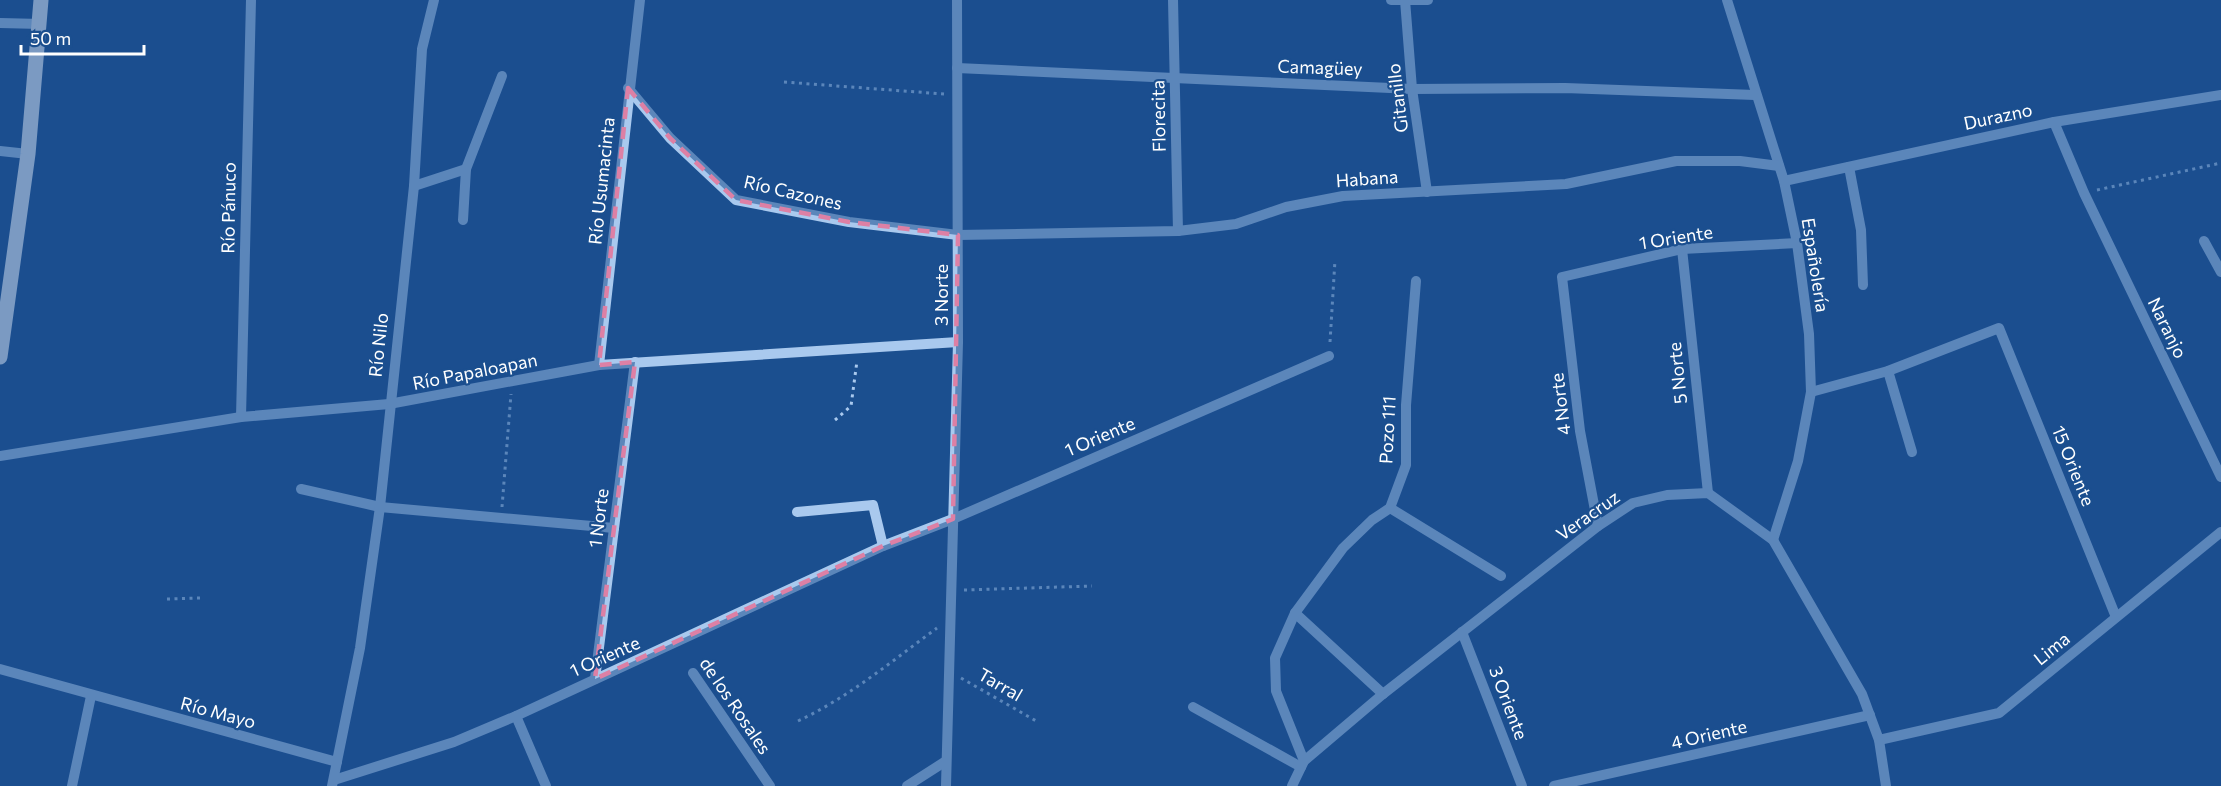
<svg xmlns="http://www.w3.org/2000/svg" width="2221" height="786" font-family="Commissioner,sans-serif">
	<rect width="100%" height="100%" fill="#1b4f8f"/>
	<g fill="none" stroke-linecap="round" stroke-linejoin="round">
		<g stroke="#a9c9ee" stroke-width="3" stroke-dasharray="3 4.5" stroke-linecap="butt">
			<path d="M784 82 944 94"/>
			<path d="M2097 190 2221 163"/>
			<path d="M1330 342 1335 260"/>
			<path d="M835 420 851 406 857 361"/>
			<path d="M502 507 511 394"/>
			<path d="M964 590 1092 586"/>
			<path d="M167 599 201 598"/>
			<path d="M961 678 1038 722"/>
			<path d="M798 721C849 697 892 661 937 628"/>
		</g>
		<g stroke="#a9c9ee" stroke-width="10">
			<path d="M1173 0 1178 231"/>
			<path d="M1391 0H1428"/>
			<path d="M1405 0 1412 89 1427 192"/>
			<path d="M1727 0 1784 181 1797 243 1809 334 1811 392 1798 461 1773 540"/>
			<path d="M0 23 41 24"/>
			<path d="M957 68 1412 89 1565 88 1755 95"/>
			<path d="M628 88 670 138 736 200 849 222 958 235 1178 231 1236 224 1286 207 1343 196 1566 184 1676 161H1740L1779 166"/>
			<path d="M2054 122 2084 193 2221 477"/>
			<path d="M0 151 28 154"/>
			<path d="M1849 167 1861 230 1863 285"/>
			<path d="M1784 181 2054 122 2221 95"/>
			<path d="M414 186 466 169"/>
			<path d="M463 220 466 169 502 76"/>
			<path d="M2204 241 2221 272"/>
			<path d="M1682 249 1708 493"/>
			<path d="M599 365 640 0"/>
			<path d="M1888 371 1912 452"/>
			<path d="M1811 392 1888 371 1999 328 2116 617"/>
			<path d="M241 417 251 0"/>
			<path d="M0 456 241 417 389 404 599 365 958 342"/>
			<path d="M301 489 380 507 614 528"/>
			<path d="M1390 508 1501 576"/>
			<path d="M797 512 873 505 883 546"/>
			<path d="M1598 526 1580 431 1562 277 1682 249 1797 243"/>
			<path d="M1295 613 1383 694"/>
			<path d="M1462 632 1522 786"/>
			<path d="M0 669 337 762"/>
			<path d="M693 673 770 786"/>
			<path d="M595 679 635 362"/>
			<path d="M1193 707 1301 767"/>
			<path d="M516 716 546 786"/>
			<path d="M1879 740 1999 713 2221 532"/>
			<path d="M1304 761 1276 691 1275 658 1295 613 1343 548 1372 520 1390 508 1406 465V405L1416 281"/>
			<path d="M334 780 454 742 516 716 883 546 953 519 1329 356"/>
			<path d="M72 786 91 696"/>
			<path d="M332 786 360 648 380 507 414 186 422 49 434 0"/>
			<path d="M907 786 946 761"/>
			<path d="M946 786 958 342 957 0"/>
			<path d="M1292 786 1304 761 1383 694 1598 526 1633 503 1667 495 1708 493 1773 540 1862 694 1879 740 1886 786"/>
			<path d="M1554 786 1870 715"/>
		</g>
		<path stroke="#f0f6ff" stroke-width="15" d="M0 357 28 154 41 0"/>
	</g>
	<path d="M0 0H2221V786H0ZM628 88 670 138 736 200 849 222 958 235 953 519 883 546 595 679 635 362 599 365Z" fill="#1b4f8f" fill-opacity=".55" fill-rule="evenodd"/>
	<path fill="none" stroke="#dd80a5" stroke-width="4.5" stroke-dasharray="12 8" stroke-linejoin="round" d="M628 88 670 138 736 200 849 222 958 235 953 519 883 546 595 679 635 362 599 365Z"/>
	<g text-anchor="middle" stroke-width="4.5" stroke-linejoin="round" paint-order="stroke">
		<g font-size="18" fill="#fff" stroke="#1b4f8f">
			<text transform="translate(1320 68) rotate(2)" y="6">Camagüey</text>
			<text transform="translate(1398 98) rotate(-97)" y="6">Gitanillo</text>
			<text transform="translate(1159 116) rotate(-91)" y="6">Florecita</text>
			<text transform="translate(1998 117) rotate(-12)" y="6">Durazno</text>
			<text transform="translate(1367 179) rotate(-4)" y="6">Habana</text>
			<text transform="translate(602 181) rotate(-84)" y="6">Río Usumacinta</text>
			<text transform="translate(793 193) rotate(13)" y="6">Río Cazones</text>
			<text transform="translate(229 208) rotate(-89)" y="6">Río Pánuco</text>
			<text transform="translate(1676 238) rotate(-9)" y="6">1 Oriente</text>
			<text transform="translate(1815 265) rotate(81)" y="6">Españolería</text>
			<text transform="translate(942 295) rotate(-90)" y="6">3 Norte</text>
			<text transform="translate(2167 328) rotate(64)" y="6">Naranjo</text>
			<text transform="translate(379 345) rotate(-84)" y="6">Río Nilo</text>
			<text transform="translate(475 372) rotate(-11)" y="6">Río Papaloapan</text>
			<text transform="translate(1678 373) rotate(-96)" y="6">5 Norte</text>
			<text transform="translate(1561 404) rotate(-97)" y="6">4 Norte</text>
			<text transform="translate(1388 430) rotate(-87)" y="6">Pozo 111</text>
			<text transform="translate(1100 437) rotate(-23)" y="6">1 Oriente</text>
			<text transform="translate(2073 466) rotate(68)" y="6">15 Oriente</text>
			<text transform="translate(1588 516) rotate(-35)" y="6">Veracruz</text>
			<text transform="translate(599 518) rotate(-83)" y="6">1 Norte</text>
			<text transform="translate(2052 649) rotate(-39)" y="6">Lima</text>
			<text transform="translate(605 657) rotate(-24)" y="6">1 Oriente</text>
			<text transform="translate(1000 685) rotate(30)" y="6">Tarral</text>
			<text transform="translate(1508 703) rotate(69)" y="6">3 Oriente</text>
			<text transform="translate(735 706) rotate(56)" y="6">de los Rosales</text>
			<text transform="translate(218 713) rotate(15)" y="6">Río Mayo</text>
			<text transform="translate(1709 735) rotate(-13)" y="6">4 Oriente</text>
		</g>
	</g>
	<path d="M21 45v9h123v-9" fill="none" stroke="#ffffff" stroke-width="3"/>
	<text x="30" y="45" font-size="18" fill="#ffffff" stroke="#1b4f8f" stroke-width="4.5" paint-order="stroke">50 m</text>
</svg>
